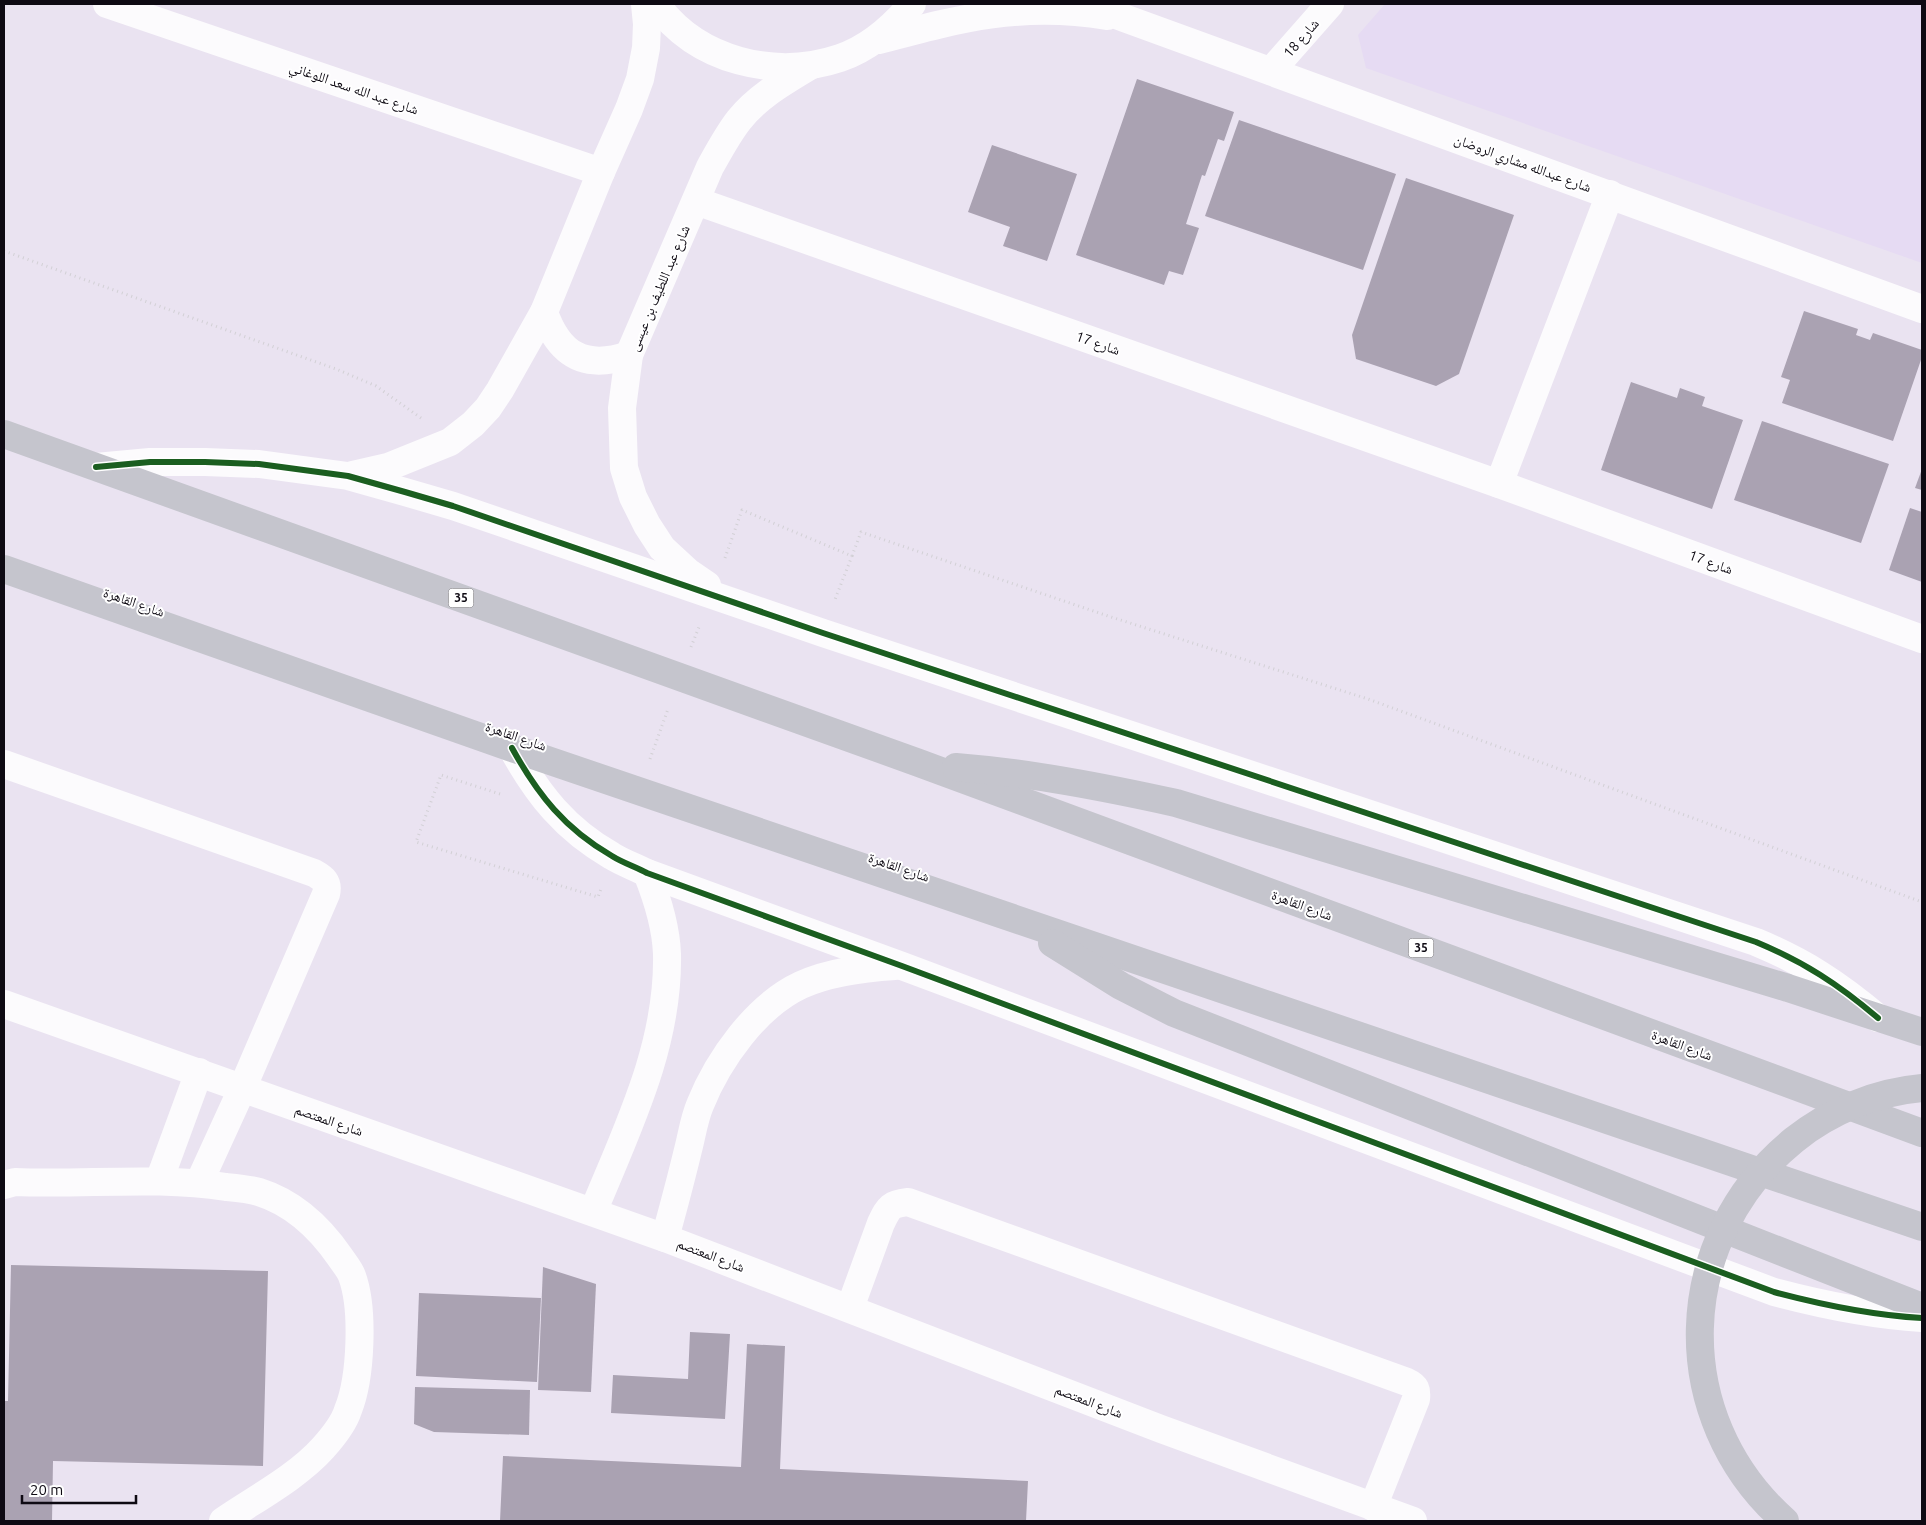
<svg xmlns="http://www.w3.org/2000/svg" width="1926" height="1525" font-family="Ubuntu,'Noto Naskh Arabic',sans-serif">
	<rect width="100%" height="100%" fill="#eae3f1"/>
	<path fill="#e6dbf3" d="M1385 4H1922V263L1366 68 1358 35Z"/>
	<g fill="#aaa2b2">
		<path d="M1137 79 1234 112 1224 141 1218 139 1205 176 1202 175 1186 224 1199 228 1183 275 1169 271 1164 285 1076 255Z"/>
		<path d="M1239 120 1396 174 1363 270 1205 216Z"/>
		<path d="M992 145 1077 174 1047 261 1003 246 1010 227 968 212Z"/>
		<path d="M1406 178 1514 215 1459 374 1436 386 1356 359 1352 335Z"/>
		<path d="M1804 311 1858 329 1856 335 1870 340 1873 333 1922 350V357L1893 441 1782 403 1790 380 1781 377Z"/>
		<path d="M1631 382 1677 398 1680 388 1705 397 1702 406 1743 420 1712 509 1601 470Z"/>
		<path d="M1762 421 1889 464 1861 543 1734 500Z"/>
		<path d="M1922 469V490L1915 488Z"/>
		<path d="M1910 508 1922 512V582L1889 570Z"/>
		<path d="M11 1265 268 1271 263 1466 53 1461 52 1521H4V1401H8Z"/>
		<path d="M543 1267 596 1284 591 1392 538 1390Z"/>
		<path d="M419 1293 541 1298 537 1382 416 1376Z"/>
		<path d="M690 1332 730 1334 725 1419 611 1413 613 1375 688 1379Z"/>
		<path d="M747 1344 785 1346 780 1469 1028 1481 1026 1521H500L503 1456 741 1467Z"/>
		<path d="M415 1387 530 1390 529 1435 434 1432 414 1424Z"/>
	</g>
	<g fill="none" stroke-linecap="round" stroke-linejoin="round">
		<g stroke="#d2d0d5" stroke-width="3" stroke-dasharray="1 4" stroke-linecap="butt">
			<path d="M4 251 336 369 376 386 421 418"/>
			<path d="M852 556 861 532 1108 616 1368 699 1922 902"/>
			<path d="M725 558 742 510 852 556 834 602"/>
			<path d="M691 647 699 627"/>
			<path d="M650 759 668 709"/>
			<path d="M500 794 441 775 416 842 598 897 601 889"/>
		</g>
		<g stroke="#fcfbfd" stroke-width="28">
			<path d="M107 4 601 172"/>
			<path d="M656 4C697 61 775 80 840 58 869 48 893 27 912 4"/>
			<path d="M1088 4 1124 18 1922 309"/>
			<path d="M879 40C961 18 1022 2 1107 16"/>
			<path d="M1271 71 1330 4"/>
			<path d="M696 201 1499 484 1922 639"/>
			<path d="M544 312C559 355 585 370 629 355"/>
			<path d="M96 467 150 462H205L259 464 348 476 405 492 453 506 823 633 1756 942C1804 962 1838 984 1878 1018"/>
			<path d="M353 475 388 467 450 442 473 424 488 408 500 390 544 312 601 172 629 109 640 79 646 48 647 24 645 4"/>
			<path d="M1499 484 1610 194"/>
			<path d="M707 585 688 572 662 548 647 525 633 497 624 468 622 408 629 355 710 167C719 151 728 134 739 120 757 97 785 81 810 66"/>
			<path d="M512 748C538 795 565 829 612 856 623 863 636 867 647 873L902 966 1774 1292C1823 1305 1871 1315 1922 1318"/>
			<path d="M4 764 314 873C323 878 329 882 326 894L242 1089 199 1183"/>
			<path d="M4 1004 665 1238 1161 1429 1413 1521"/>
			<path d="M159 1181 199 1072"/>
			<path d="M4 1185 15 1182C85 1185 156 1176 226 1187 237 1188 249 1189 259 1192 294 1203 320 1228 340 1257 344 1263 350 1270 352 1276 364 1309 361 1378 348 1410 344 1423 332 1438 323 1448 297 1477 255 1499 223 1521"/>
			<path d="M593 1212C627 1129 669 1046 667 954 666 926 657 898 647 873"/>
			<path d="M665 1238C673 1209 681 1179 688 1150 692 1135 694 1119 700 1105 718 1060 756 1006 801 985 830 972 863 968 895 966"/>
			<path d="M850 1308 881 1223C889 1207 890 1204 908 1202L1407 1382C1416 1386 1417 1390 1416 1399L1373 1507"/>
		</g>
		<g stroke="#c5c5cd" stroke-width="28">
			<path d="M4 434 919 763 1922 1133"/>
			<path d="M4 569 512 748 1922 1227"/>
			<path d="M956 767C1031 773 1103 787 1176 803L1788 988 1922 1032"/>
			<path d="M1052 943 1121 986 1174 1013 1922 1307"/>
			<path d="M1785 1521C1667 1417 1673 1238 1794 1140 1830 1111 1876 1092 1922 1088"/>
		</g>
		<g stroke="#fff" stroke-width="9">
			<g id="cycleway">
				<path d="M96 467 150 462H205L259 464 348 476 405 492 453 506 823 633 1756 942C1804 962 1838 984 1878 1018"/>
				<path d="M512 748C538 795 565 829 612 856 623 863 636 867 647 873L902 966 1774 1292C1823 1305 1871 1315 1922 1318"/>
			</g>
		</g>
		<use href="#cycleway" stroke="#1b5e20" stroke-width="6"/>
	</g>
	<g text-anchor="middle" stroke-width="4" stroke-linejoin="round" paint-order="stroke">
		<g fill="#fff" stroke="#56545a" stroke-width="1">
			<rect x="448.5" y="588.5" width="25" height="19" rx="4"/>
			<rect x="1408.5" y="938.5" width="25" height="19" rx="4"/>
		</g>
		<g font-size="12" font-weight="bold" fill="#0e0a13">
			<text x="461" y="602">35</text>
			<text x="1421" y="952">35</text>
		</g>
		<g font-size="14" fill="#0e0a13" stroke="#fff">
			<text transform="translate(1301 38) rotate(-49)" y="5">شارع 18</text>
			<text transform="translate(354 88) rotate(19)" y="5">شارع عبد الله سعد اللوغاني</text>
			<text transform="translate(1523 163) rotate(20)" y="5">شارع عبدالله مشاري الروضان</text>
			<text transform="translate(659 288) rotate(-67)" y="5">شارع عبد اللطيف بن عيسى</text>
			<text transform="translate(1098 343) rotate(19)" y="5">شارع 17</text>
			<text transform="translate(1711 562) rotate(20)" y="5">شارع 17</text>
			<text transform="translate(134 602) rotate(19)" y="5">شارع القاهرة</text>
			<text transform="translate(516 736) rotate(19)" y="5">شارع القاهرة</text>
			<text transform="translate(899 867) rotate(19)" y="5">شارع القاهرة</text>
			<text transform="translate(1302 905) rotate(20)" y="5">شارع القاهرة</text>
			<text transform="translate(1682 1045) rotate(20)" y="5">شارع القاهرة</text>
			<text transform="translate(329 1120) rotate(19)" y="5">شارع المعتصم</text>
			<text transform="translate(711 1255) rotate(21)" y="5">شارع المعتصم</text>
			<text transform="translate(1089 1401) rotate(21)" y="5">شارع المعتصم</text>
		</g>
	</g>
	<rect width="1926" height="1525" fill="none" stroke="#0e0a13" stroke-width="10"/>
	<path d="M22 1495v8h114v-8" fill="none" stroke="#0e0a13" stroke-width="2.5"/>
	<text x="30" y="1495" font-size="15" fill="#0e0a13" stroke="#ffffff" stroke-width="4" paint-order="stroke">20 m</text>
</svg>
